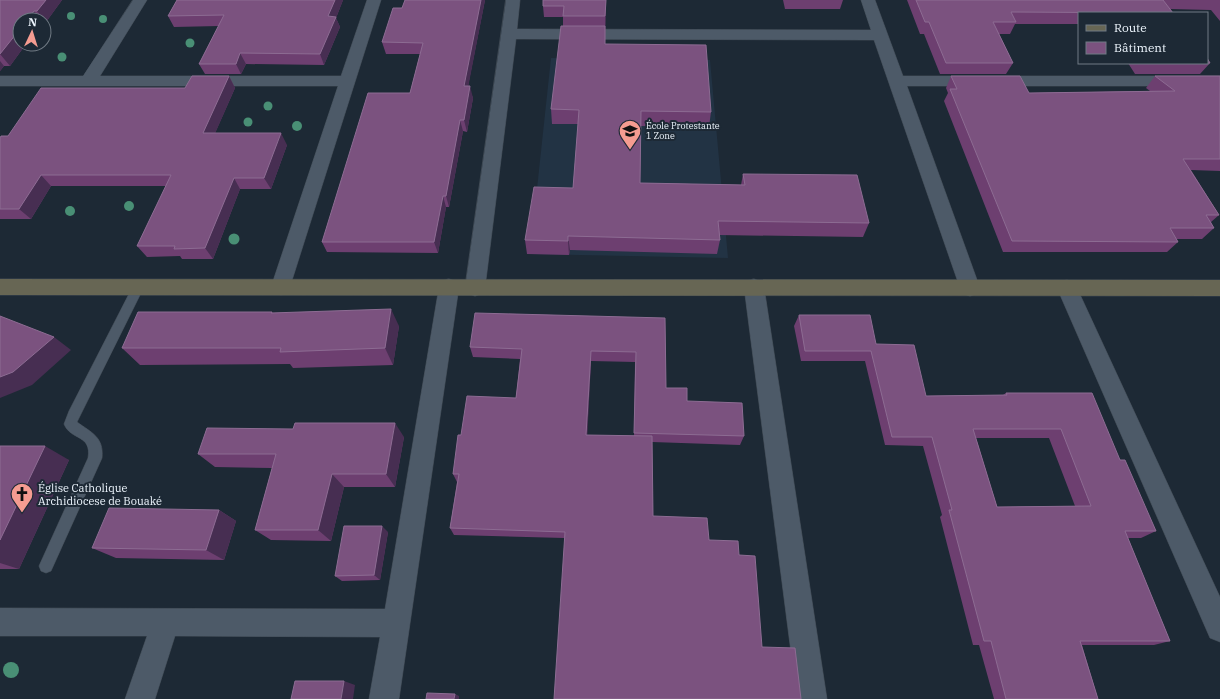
<svg xmlns="http://www.w3.org/2000/svg" width="1220" height="699" font-family="'IBM Plex Serif',serif">
	<rect width="100%" height="100%" fill="#1d2935"/>
	<path fill="#234" d="M551 58 710 60 728 258 530 254Z"/>
	<g fill="none" stroke-linecap="round" stroke-linejoin="round">
		<g stroke="#3e4852" stroke-width="1">
			<path id="lane" d="M137 284 141 286 143 289 77 422C92 433 104 437 102 458L51 571 46 573 41 571 39 566 88 458C92 434 71 441 64 424L69 411 133 286Z"/>
		</g>
		<g stroke="#3e4852" stroke-width="1">
			<g id="street">
				<path d="M133 0H147L100 76H341L367 0H381L288 293 281 295 274 293 271 287 338 86H0V76H83Z"/>
				<path d="M506 0H520L517 29 871 30 861 0H875L903 76H1220V86H907L980 288 977 294 970 296 963 294 960 288 874 40 516 39 485 288 482 294 475 296 468 294 465 288Z"/>
				<path d="M449 279 456 281 459 287 399 699H369L380 637 175 636 155 699H125L147 636H0V608L385 609 439 287 442 281Z"/>
				<path d="M754 279 761 281 764 287 827 699H797L744 287 747 281Z"/>
				<path d="M1067 280 1074 282 1077 288 1220 597V642L1210 638 1057 288 1060 282Z"/>
			</g>
		</g>
		<g stroke="#3e4852" stroke-width="1">
			<path id="secondary" d="M0 279 1220 280V296L0 295Z"/>
		</g>
		<use href="#lane" fill="#4d5a68" fill-rule="evenodd"/>
		<use href="#street" fill="#4d5a68" fill-rule="evenodd"/>
		<use href="#secondary" fill="#676654" fill-rule="evenodd"/>
	</g>
	<g fill="#498f75">
		<circle cx="71" cy="16" r="4"/>
		<circle cx="103" cy="19" r="4"/>
		<circle cx="190" cy="43" r="4.5"/>
		<circle cx="62" cy="57" r="4.5"/>
		<circle cx="268" cy="106" r="4.5"/>
		<circle cx="248" cy="122" r="4.5"/>
		<circle cx="297" cy="126" r="5"/>
		<circle cx="129" cy="206" r="5"/>
		<circle cx="70" cy="211" r="5"/>
		<circle cx="234" cy="239" r="5.5"/>
		<circle cx="11" cy="670" r="8"/>
	</g>
	<g fill="#6d3f70" fill-rule="evenodd">
		<path d="M0 0H62L46 22H44V20H20V44H26L10 66H4L0 71Z"/>
		<path d="M177 0H343L336 18 340 27 324 65 246 64 241 74H205L199 64 219 26 174 27 168 16Z"/>
		<path d="M405 0H485L468 86 473 98 467 132 463 131 449 207H446L438 253 327 252 322 242 410 93 420 54H386L382 42 402 8Z"/>
		<path d="M606 0 605 44 711 112 709 127 641 126 640 183 741 185 743 174 869 223 863 237 719 235 720 240 717 254 570 250 569 255 527 254 525 240 573 188 578 124H552L551 109 563 26V17H544L543 6Z"/>
		<path d="M783 0H843L840 9H785Z"/>
		<path d="M907 0H1220V21L1211 10 1170 9 1173 13H1079V25V24H1015L1010 34H999L1013 63 1006 74H940L924 34H920Z"/>
		<path d="M1207 58 1210 63 1200 74H1135L1128 63H1207Z"/>
		<path d="M229 76 235 88 215 133 287 145 271 189H240L213 259H182L180 256 147 257 137 246 166 186H51L31 219H0V138Z"/>
		<path d="M951 76 1029 93 1150 91 1146 88 1155 76H1220V171L1191 170 1219 215 1211 222 1214 228 1202 239H1177L1178 242 1167 252H1003L944 101 948 93 946 88Z"/>
		<path d="M272 312 273 313 399 326 393 365 293 368 290 364 140 365 122 348Z"/>
		<path d="M799 315 876 344 926 396 1003 395 1006 393 1120 460 1156 531 1141 538H1128L1170 641 1154 645H1082L1098 699H994L979 645H973L940 517 942 515 923 446 885 445 865 361H801L794 326ZM976 438H1049L1075 506 997 507Z"/>
		<path d="M665 318 666 388 744 436 740 445 652 442 653 516 709 540 739 555 762 647 801 699 564 538 454 535 450 528 457 482 453 474 461 435 516 398 520 359 473 357 470 347ZM591 361 635 362 634 436 587 435Z"/>
		<path d="M404 437 395 487H344L331 541 271 540 255 530 272 468 215 467 198 454Z"/>
		<path d="M0 446 69 460 19 569H0Z"/>
		<path d="M219 510 236 521 224 560 116 558 92 548Z"/>
		<path d="M388 532 380 580 342 581 335 576Z"/>
	</g>
	<g fill="#472e52">
		<path d="M46 0H62L46 22 37 11Z"/>
		<path d="M335 0H343L336 18 340 27 324 65 320 54 328 16Z"/>
		<path d="M481 0H485L466 98 464 86Z"/>
		<path d="M606 0 605 28V16Z"/>
		<path d="M34 11 41 20H27Z"/>
		<path d="M20 29V44H26L10 66 0 54Z"/>
		<path d="M240 53 246 64 241 74 236 64Z"/>
		<path d="M0 61 4 66 0 71Z"/>
		<path d="M229 76 235 88 210 145 203 133Z"/>
		<path d="M470 86 473 98 467 132 464 120Z"/>
		<path d="M460 120 463 131 449 207 446 196Z"/>
		<path d="M281 133 287 145 271 189 264 178Z"/>
		<path d="M41 175 51 186 31 219 19 209Z"/>
		<path d="M234 178 240 189 213 259 205 248Z"/>
		<path d="M443 196 446 207 438 253 434 242Z"/>
		<path d="M568 236 570 250 569 255 568 241Z"/>
		<path d="M391 309 399 326 393 365 385 348Z"/>
		<path d="M54 337 71 350 32 385 0 398V377Z"/>
		<path d="M591 351V361L587 443 586 435Z"/>
		<path d="M395 423 404 437 395 487 386 474Z"/>
		<path d="M45 446 69 460 19 569 0 563V540Z"/>
		<path d="M332 474 344 487 331 541 318 530Z"/>
		<path d="M219 510 236 521 224 560 206 550Z"/>
		<path d="M382 526 388 532 380 580 374 575Z"/>
		<path d="M344 681 355 685 353 699H341Z"/>
		<path d="M455 694 459 696V699H454Z"/>
	</g>
	<g fill="#7b527f" stroke="#8d6c93" fill-rule="evenodd">
		<path d="M0 0H46L37 11H34L27 20H20V29L0 54Z"/>
		<path d="M177 0H335L328 16 336 17 320 54 240 53 236 64H199L224 15 168 16Z"/>
		<path d="M405 0H481L464 86H470L464 120H460L446 196H443L434 242H322L368 93H410L423 43 382 42 393 8H402Z"/>
		<path d="M543 0H606L605 16H563L564 6H543Z"/>
		<path d="M916 0H1163L1173 13 1011 12 1016 22H993L1013 63H946L929 22H925Z"/>
		<path d="M561 26H605V44L706 45 711 112 641 111 640 183 745 185 743 174 857 175 869 223 718 221 720 240 568 236V241L525 240 534 187 573 188 579 110 551 109Z"/>
		<path d="M1207 58 1210 63H1207Z"/>
		<path d="M192 76H229L203 133H281L264 178H234L205 248 174 249 175 246H137L171 175H41L19 209H0V138L1 136H8L41 88H185Z"/>
		<path d="M951 76H1020L1029 93 1175 91 1155 76H1220V159H1183L1219 215H1206L1214 228H1170L1178 242 1012 241 950 89H957Z"/>
		<path d="M391 309 385 348 280 352 281 348H122L138 312H272L271 313Z"/>
		<path d="M475 313 665 318 666 388H687V401L742 403 744 436 634 433 636 352 591 351 586 435 652 436 653 516 707 518 709 540 738 541 739 555 755 556 762 647 795 648 801 699H554L565 532 450 528 459 474H453L458 435H461L467 396 516 398 522 349 470 347Z"/>
		<path d="M799 315H870L876 344 914 345 926 396 1007 395 1006 393H1092L1120 460H1125L1156 531H1125L1170 641H1080L1098 699H1006L991 641H984L949 510H952L932 437H892L871 351H805ZM973 429H1061L1091 506 997 507Z"/>
		<path d="M0 316 54 337 13 372 0 377Z"/>
		<path d="M295 423H395L386 474H332L318 530H255L276 454H198L207 428 293 429Z"/>
		<path d="M0 446H45L0 540Z"/>
		<path d="M109 508 219 510 206 550 92 548Z"/>
		<path d="M344 526H382L374 575 335 576Z"/>
		<path d="M295 681H344L341 699H291Z"/>
		<path d="M427 693 455 694 454 699H426Z"/>
	</g>
	<defs>
		<g id="school-pin" transform="scale(1.15)"><path d="M0 17L-7.5 6A9.5 9.5 0 1 1 7.5 6Z" fill="#f59c91" stroke="#1d2935"/><path d="M0-5L7-2L0 1L-7-2ZM-4 1L0 2.5L4 1V4Q0 6-4 4Z" fill="#111"/></g>
		<g id="church-pin" transform="scale(1.15)"><path d="M0 17L-7.5 6A9.5 9.5 0 1 1 7.5 6Z" fill="#f59c91" stroke="#1d2935"/><path d="M-1.2-6h2.4v3.5h3.3v2.4h-3.3V6h-2.4V-.1h-3.3v-2.4h3.3Z" fill="#111"/></g>
	</defs>
	<g fill-rule="evenodd">
		<use href="#school-pin" x="630" y="131"/>
		<use href="#church-pin" x="22" y="494"/>
	</g>
	<g text-anchor="middle" stroke-width="4" stroke-linejoin="round" paint-order="stroke">
		<g font-size="9" fill="#eef6fe" stroke="#1d2935" text-anchor="start">
			<text x="646" y="129">École Protestante<tspan x="646" dy="10">1 Zone</tspan></text>
		</g>
		<g font-size="11" fill="#eef6fe" stroke="#1d2935" text-anchor="start">
			<text x="38" y="492">Église Catholique<tspan x="38" dy="13">Archidiocese de Bouaké</tspan></text>
		</g>
	</g>
	<rect x="1078" y="12" width="130" height="52" fill="#1d2935" stroke="#717b85"/>
	<rect x="1086" y="25" width="20" height="6" fill="#676654" stroke="#717b85"/>
	<text x="1114" y="32" font-size="12" fill="#eef6fe">Route</text>
	<rect x="1086" y="42" width="20" height="12" fill="#7b527f" stroke="#717b85"/>
	<text x="1114" y="52" font-size="12" fill="#eef6fe">Bâtiment</text>
	<g transform="translate(32 32) rotate(4)"><circle r="19" fill="#1d2935" stroke="#717b85"/>
	<path d="M0-3L7 15L0 10L-7 15Z" fill="#f59c91"/>
	<text y="-6" font-size="11" font-weight="bold" text-anchor="middle" fill="#eef6fe">N</text>
	</g>
</svg>
